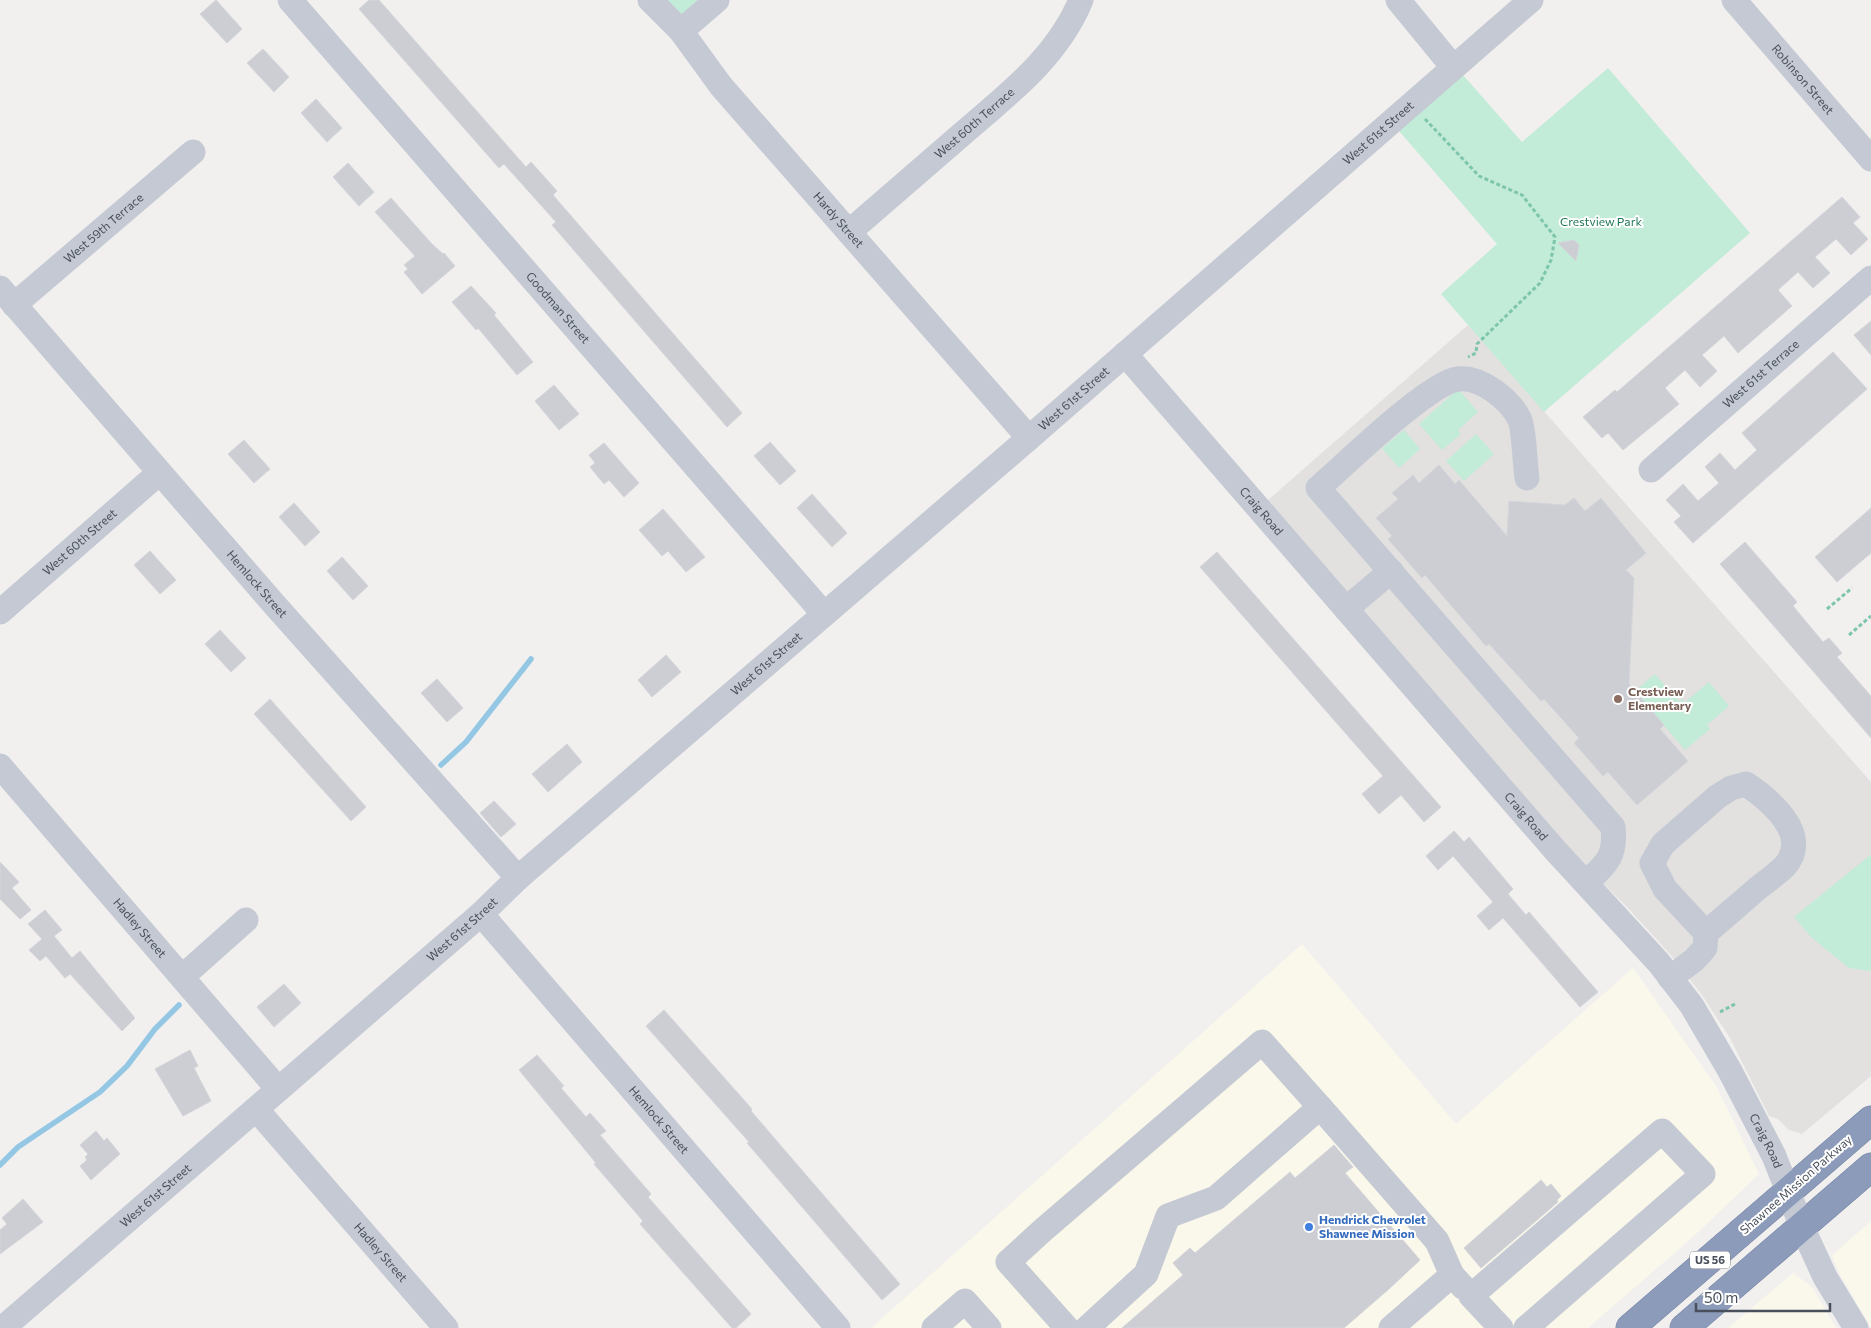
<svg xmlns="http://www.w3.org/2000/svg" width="1871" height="1328" font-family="Commissioner,sans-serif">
	<rect width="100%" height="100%" fill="#f1f0ef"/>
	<g fill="#faf8ea">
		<path d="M1302 944 1456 1124 1633 968 1716 1086 1759 1174 1695 1235 1588 1328H871Z"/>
		<path d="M1871 1221V1328L1838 1271 1832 1255Z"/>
		<path d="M1793 1273 1812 1287 1836 1328H1728Z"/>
	</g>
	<path fill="#e2e1e0" d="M1468 325 1871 782V1076L1802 1134 1789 1130 1778 1119 1769 1116 1730 1038 1702 995 1669 953 1627 907 1578 859 1267 501Z"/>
	<g fill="#c2ebd8">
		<path d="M661 0H704L685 14H678Z"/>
		<path d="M1608 68 1750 233 1544 412 1441 294 1497 244 1399 131 1463 75 1522 142Z"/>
		<path d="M1458 389 1478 412 1458 430 1461 434 1442 450 1419 424Z"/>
		<path d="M1404 430 1420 449 1399 468 1382 448Z"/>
		<path d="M1476 434 1494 454 1464 481 1446 461Z"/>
		<path d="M1655 674 1679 701 1682 699 1685 702 1709 682 1729 706 1707 725 1710 729 1685 750 1635 691Z"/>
		<path d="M1869 856H1871V971L1849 968 1812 938 1794 917Z"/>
	</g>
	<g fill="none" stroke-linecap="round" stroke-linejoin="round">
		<g stroke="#93c7e4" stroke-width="5.5">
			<path d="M441 765 466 742 531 659"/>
			<path d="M0 1165 18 1147 100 1092 127 1066 155 1029 179 1005"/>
		</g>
	</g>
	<g fill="#ccced3" stroke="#d4d5da">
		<path d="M216 0 242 29 227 43 200 14Z"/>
		<path d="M369 0H379L526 167 531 162 557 191 553 195 742 413 727 427 552 225 556 222 504 164 499 168 359 9Z"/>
		<path d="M263 49 289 77 274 92 247 63Z"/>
		<path d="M316 99 342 128 327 142 301 113Z"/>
		<path d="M348 163 374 192 359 206 333 177Z"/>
		<path d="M1842 197 1860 217 1853 223 1868 239 1851 255 1836 239 1815 257 1830 273 1813 288 1798 272 1778 290 1792 306 1738 353 1724 336 1702 355 1717 371 1700 387 1685 370 1665 388 1679 404 1623 450 1608 433 1602 438 1583 417 1615 390 1617 392Z"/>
		<path d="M391 198 431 243 443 254 444 253 455 266 422 294 404 272 408 269 404 265 415 256 375 212Z"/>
		<path d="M1574 240 1579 245 1576 261 1558 243Z"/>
		<path d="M471 286 496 313 494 315 533 362 517 375 478 328 476 330 452 302Z"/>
		<path d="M1871 321V355L1854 335Z"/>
		<path d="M1833 352 1867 389 1693 543 1674 522 1681 516 1666 500 1683 484 1698 501 1719 483 1705 467 1720 453 1735 470 1757 450 1742 433Z"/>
		<path d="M554 385 579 414 559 430 535 401Z"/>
		<path d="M244 440 270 469 254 483 228 454Z"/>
		<path d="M770 442 796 471 780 485 754 456Z"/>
		<path d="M604 443 639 483 624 497 609 480 604 484 590 467 595 463 589 455Z"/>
		<path d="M1439 465 1455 484 1459 480 1507 536 1509 501 1565 505 1574 498 1585 511 1601 498 1646 553 1626 570 1634 578 1629 684 1664 725 1660 729 1688 761 1637 805 1608 772 1603 776 1574 743 1579 738 1544 699 1541 701 1489 644 1486 646 1425 575 1422 578 1388 539 1392 536 1376 518 1398 499 1392 493 1413 475 1419 483Z"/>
		<path d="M812 494 847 533 832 547 797 508Z"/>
		<path d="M294 503 320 532 305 546 279 517Z"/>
		<path d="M1871 508V553L1837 582 1815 557Z"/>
		<path d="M663 509 705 557 686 572 668 551 662 556 639 530Z"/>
		<path d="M1745 542 1797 602 1793 606 1823 642 1829 638 1842 653 1837 657 1871 696V738L1720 564Z"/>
		<path d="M150 551 176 580 160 594 134 565Z"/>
		<path d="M1217 552 1441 807 1424 822 1401 795 1379 814 1362 794 1383 776 1200 567Z"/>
		<path d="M342 557 368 586 353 600 327 571Z"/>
		<path d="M220 630 246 658 231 672 205 644Z"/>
		<path d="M666 655 681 672 652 697 638 680Z"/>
		<path d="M437 679 463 708 447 722 421 693Z"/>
		<path d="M270 699 366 807 351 821 254 714Z"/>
		<path d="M567 744 582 762 548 792 532 774Z"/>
		<path d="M494 801 516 824 501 837 480 813Z"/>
		<path d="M1454 831 1464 842 1469 837 1513 889 1508 894 1526 915 1529 912 1598 992 1580 1007 1503 918 1489 930 1477 916 1493 902 1453 856 1438 870 1426 856Z"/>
		<path d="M0 862 19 882 12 888 31 910 20 919 0 899Z"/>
		<path d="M45 910 62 930 54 936 72 958 80 951 135 1018 122 1031 70 974 65 978 46 956 40 961 29 950 42 939 28 924Z"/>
		<path d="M284 984 301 1003 274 1027 257 1007Z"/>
		<path d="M664 1010 752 1109 751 1111 900 1284 882 1300 747 1143 749 1142 646 1026Z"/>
		<path d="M190 1050 198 1066 194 1068 211 1101 183 1116 155 1069Z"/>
		<path d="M537 1055 564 1086 561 1088 586 1117 590 1113 606 1131 600 1135 651 1194 648 1197 751 1314 736 1328H732L640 1224 643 1221 594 1164 596 1163 519 1070Z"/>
		<path d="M96 1131 104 1141 107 1138 120 1154 91 1180 80 1166 87 1160 85 1157 88 1154 80 1145Z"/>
		<path d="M1334 1145 1353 1167 1345 1173 1420 1260 1389 1289 1344 1328H1122L1183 1275 1173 1263 1190 1248 1195 1253 1290 1172 1295 1178Z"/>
		<path d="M1541 1180 1547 1187 1551 1184 1561 1196 1557 1200 1558 1202 1481 1268 1464 1248Z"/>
		<path d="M23 1199 43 1222 0 1254V1230L7 1224 2 1218Z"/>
	</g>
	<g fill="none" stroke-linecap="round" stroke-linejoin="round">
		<g stroke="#7786a5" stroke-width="29">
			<g id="highway">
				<path d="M1630 1328 1871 1120"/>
				<path d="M1684 1328 1871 1167"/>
			</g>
		</g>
		<g stroke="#7dc6ac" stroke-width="3" stroke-dasharray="4 2.5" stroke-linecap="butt">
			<path d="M1425 119 1479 176 1522 195 1555 237 1551 260 1540 283 1477 344 1476 353 1468 357"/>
			<path d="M1827 609 1852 588"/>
			<path d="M1849 635 1871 616"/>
			<path d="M1720 1012 1735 1004"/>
		</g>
		<g stroke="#c4c9d3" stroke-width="25">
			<path id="s1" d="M290 0 824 614"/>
			<path id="s2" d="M650 0 681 31 721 86 1029 438"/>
			<path d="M1398 0 1453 67"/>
			<path id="s3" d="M1734 0 1871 159"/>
			<path d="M681 31 717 0"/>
			<path id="s4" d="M849 232C887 199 924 167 961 135 1008 94 1057 58 1081 0"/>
			<path id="s5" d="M0 288 273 603 518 878"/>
			<path id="s6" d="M14 305 193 152"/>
			<path id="s7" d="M1125 354 1555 850 1659 963 1692 1006 1730 1071 1774 1156 1802 1227 1825 1277 1856 1328"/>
			<path id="s8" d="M1651 470 1871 278"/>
			<path d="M1527 478C1525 466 1524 426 1519 418 1509 399 1480 376 1458 379 1428 383 1345 465 1318 488L1613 827C1616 857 1607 863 1586 883"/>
			<path d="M1346 609 1391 571"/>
			<path id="s9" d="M0 612 159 473"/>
			<path id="s10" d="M0 766 278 1089"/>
			<path id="s11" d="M481 914 838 1328"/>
			<path d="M182 977 246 920"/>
			<path d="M1670 978 1694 960 1705 948 1706 933 1665 889 1652 863 1663 844 1717 797 1731 788 1746 784C1770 800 1812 835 1785 866 1777 874 1767 881 1758 888 1741 903 1723 918 1706 933"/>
			<path id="s12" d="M256 1109 446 1328"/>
			<path id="s13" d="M3 1328 481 914 518 878 1029 438 1531 0"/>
			<path d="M934 1328 965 1301 989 1328"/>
			<path d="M1067 1328 1008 1262 1043 1230 1262 1042 1320 1107"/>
			<path d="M1087 1328 1146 1274 1168 1216 1216 1198 1320 1107 1437 1241 1452 1275"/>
			<path d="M1391 1328 1452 1275 1463 1287"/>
			<path d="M1501 1328 1471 1296 1662 1131 1703 1174 1526 1328"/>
		</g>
		<use href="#highway" stroke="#8b9bb9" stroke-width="28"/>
	</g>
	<circle fill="#8d6e63" stroke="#fff" stroke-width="2" cx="1618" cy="699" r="5"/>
	<circle fill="#3f7fe0" stroke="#fff" stroke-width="2" cx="1309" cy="1227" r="5"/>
	<g text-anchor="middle" stroke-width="4" stroke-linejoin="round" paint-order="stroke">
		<rect fill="#fff" stroke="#80848c" stroke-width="1" x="1690" y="1251.5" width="40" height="17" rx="4"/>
		<g font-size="11" font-weight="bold" fill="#49505b">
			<text x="1710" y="1264">US 56</text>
		</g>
		<g font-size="12" fill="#49505b" stroke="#fff">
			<text dy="4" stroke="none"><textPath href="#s3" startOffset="105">Robinson Street</textPath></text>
			<text dy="4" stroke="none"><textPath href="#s4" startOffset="166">West 60th Terrace</textPath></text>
			<text dy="4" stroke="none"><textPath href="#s13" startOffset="1822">West 61st Street</textPath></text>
			<text dy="4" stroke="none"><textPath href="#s2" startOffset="290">Hardy Street</textPath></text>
			<text dy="4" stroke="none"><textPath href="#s6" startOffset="118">West 59th Terrace</textPath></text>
			<text dy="4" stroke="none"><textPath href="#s1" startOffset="408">Goodman Street</textPath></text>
			<text dy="4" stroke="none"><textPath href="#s8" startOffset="146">West 61st Terrace</textPath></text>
			<text dy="4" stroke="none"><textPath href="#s13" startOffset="1418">West 61st Street</textPath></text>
			<text dy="4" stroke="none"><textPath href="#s7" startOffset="208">Craig Road</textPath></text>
			<text dy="4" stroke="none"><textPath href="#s9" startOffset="106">West 60th Street</textPath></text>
			<text dy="4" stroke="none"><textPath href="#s5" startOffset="392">Hemlock Street</textPath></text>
			<text dy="4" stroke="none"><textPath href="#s13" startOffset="1012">West 61st Street</textPath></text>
			<text dy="4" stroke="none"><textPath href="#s7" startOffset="612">Craig Road</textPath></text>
			<text dy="4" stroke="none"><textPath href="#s10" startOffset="214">Hadley Street</textPath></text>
			<text dy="4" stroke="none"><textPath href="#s13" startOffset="608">West 61st Street</textPath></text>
			<text dy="4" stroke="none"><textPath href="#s11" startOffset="272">Hemlock Street</textPath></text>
			<text dy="4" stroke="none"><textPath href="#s7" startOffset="1018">Craig Road</textPath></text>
			<text transform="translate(1796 1185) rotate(-41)" y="4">Shawnee Mission Parkway</text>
			<text dy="4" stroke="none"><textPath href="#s13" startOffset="202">West 61st Street</textPath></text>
			<text dy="4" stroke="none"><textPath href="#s12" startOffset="190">Hadley Street</textPath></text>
		</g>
		<g font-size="12" fill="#207657" stroke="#fff">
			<text x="1601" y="226">Crestview Park</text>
		</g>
		<g font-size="12" font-weight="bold" fill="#785e54" stroke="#fff" text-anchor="start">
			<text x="1628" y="696">Crestview<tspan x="1628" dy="14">Elementary</tspan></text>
		</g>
		<g font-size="12" font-weight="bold" fill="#366cbe" stroke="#fff" text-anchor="start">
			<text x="1319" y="1224">Hendrick Chevrolet<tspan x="1319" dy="14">Shawnee Mission</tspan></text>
		</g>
	</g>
	<path d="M1696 1303v8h134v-8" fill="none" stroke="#49505b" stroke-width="2.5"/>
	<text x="1704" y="1303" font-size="15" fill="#49505b" stroke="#ffffff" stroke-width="4" paint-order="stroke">50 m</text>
</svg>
